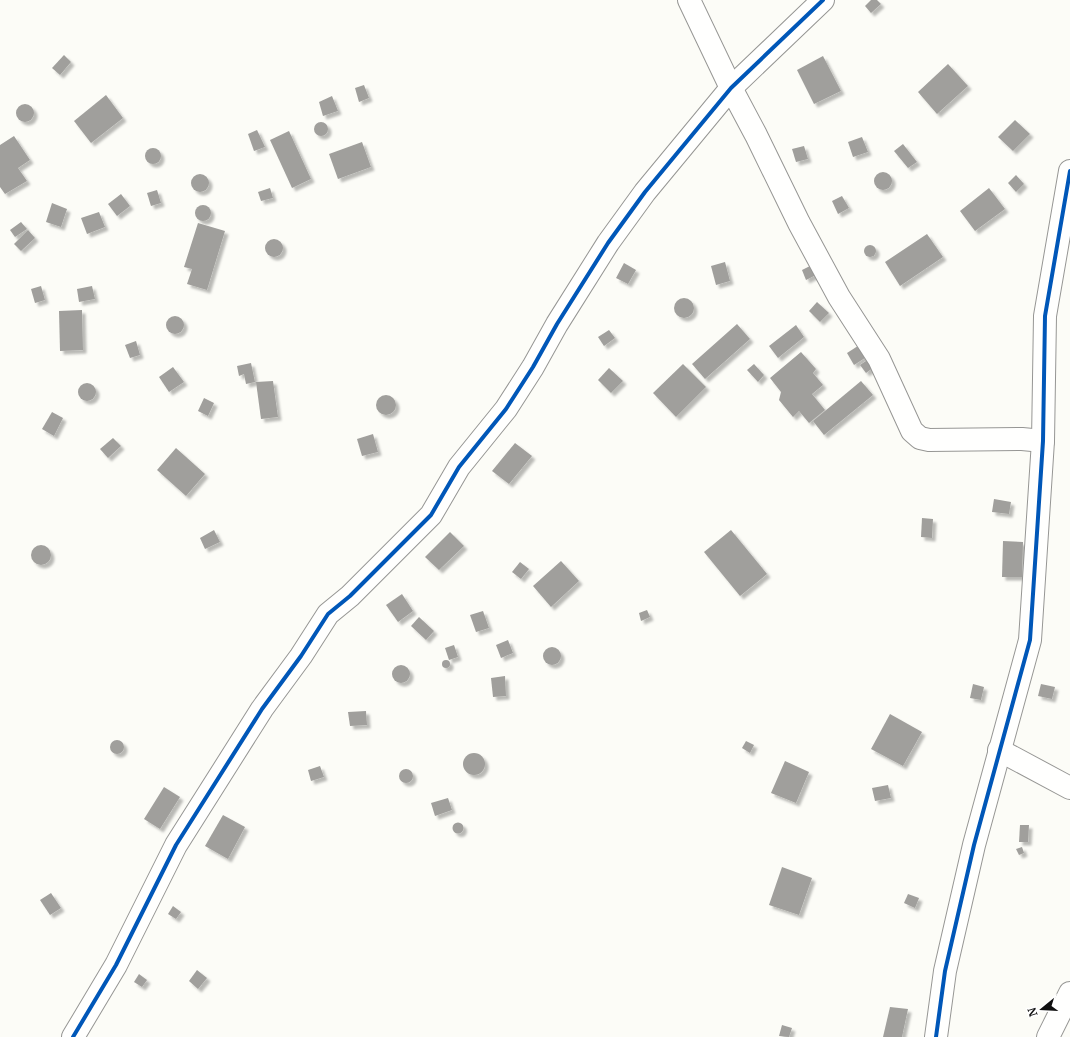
<svg xmlns="http://www.w3.org/2000/svg" width="1070" height="1037" font-family="Merriweather,serif">
	<defs>
		<filter id="shadow"><feDropShadow dx="3.5" dy="3.5" stdDeviation="1" flood-color="#0004"/></filter>
	</defs>
	<rect width="100%" height="100%" fill="#fcfcf7"/>
	<g fill="#a09f9c" filter="url(#shadow)">
		<path d="M871 0H877L881 4 871 13 865 6Z"/>
		<path d="M64 55 71 62 60 75 52 68Z"/>
		<path d="M823 56 841 91 814 104 797 70Z"/>
		<path d="M948 64 968 86 937 114 918 92Z"/>
		<path d="M364 85 369 98 359 102 355 88Z"/>
		<path d="M106 95 123 118 91 143 74 121Z"/>
		<path d="M332 96 338 111 323 116 319 102Z"/>
		<circle cx="25" cy="113" r="9"/>
		<path d="M1015 120 1030 134 1013 151 998 137Z"/>
		<circle cx="321" cy="129" r="7"/>
		<path d="M257 130 265 147 254 151 248 134Z"/>
		<path d="M289 131 311 179 292 188 270 140Z"/>
		<path d="M14 136 30 160 18 168 27 181 5 194 0 187V145Z"/>
		<path d="M862 137 868 152 853 157 848 142Z"/>
		<path d="M362 142 371 167 338 179 329 154Z"/>
		<path d="M903 144 917 162 908 168 894 151Z"/>
		<path d="M804 146 808 159 796 162 792 149Z"/>
		<circle cx="153" cy="156" r="8"/>
		<circle cx="883" cy="181" r="9"/>
		<circle cx="200" cy="183" r="9"/>
		<path d="M1016 175 1024 184 1016 192 1008 183Z"/>
		<path d="M270 188 273 198 261 201 258 192Z"/>
		<path d="M989 188 1005 209 975 231 960 211Z"/>
		<path d="M157 190 161 203 151 206 147 193Z"/>
		<path d="M121 194 130 206 117 216 108 204Z"/>
		<path d="M842 196 849 208 838 214 832 201Z"/>
		<path d="M52 203 67 209 61 227 46 222Z"/>
		<circle cx="203" cy="213" r="8"/>
		<path d="M99 212 105 227 87 234 81 218Z"/>
		<path d="M21 222 27 229 15 237 10 230Z"/>
		<path d="M198 223 225 231 207 290 187 284 192 269 184 267Z"/>
		<path d="M28 230 35 238 21 251 14 244Z"/>
		<path d="M927 234 943 257 900 286 885 262Z"/>
		<circle cx="274" cy="248" r="9"/>
		<circle cx="870" cy="251" r="6"/>
		<path d="M725 262 730 281 716 285 711 266Z"/>
		<path d="M624 263 636 270 628 284 616 278Z"/>
		<path d="M812 265 816 275 806 280 802 270Z"/>
		<path d="M41 286 45 300 35 303 31 289Z"/>
		<path d="M92 286 95 299 79 302 77 289Z"/>
		<circle cx="684" cy="308" r="10"/>
		<path d="M817 302 829 313 820 322 809 311Z"/>
		<path d="M82 310 83 350 60 351 59 311Z"/>
		<circle cx="175" cy="325" r="9"/>
		<path d="M737 324 750 339 705 379 692 364Z"/>
		<path d="M796 325 804 337 778 358 769 346Z"/>
		<path d="M609 330 615 338 604 346 598 337Z"/>
		<path d="M136 341 140 355 130 358 125 345Z"/>
		<path d="M861 344 868 356 854 365 847 353Z"/>
		<path d="M801 352 816 369 813 373 823 385 812 394 825 410 809 423 799 411 793 417 779 400 781 392 770 378Z"/>
		<path d="M869 359 874 367 866 373 860 365Z"/>
		<path d="M251 363 255 382 246 384 244 374 239 376 237 366Z"/>
		<path d="M683 364 706 387 676 417 653 393Z"/>
		<path d="M754 364 764 375 758 382 747 370Z"/>
		<path d="M173 367 184 382 169 392 159 377Z"/>
		<path d="M609 368 623 381 611 393 598 380Z"/>
		<path d="M273 381 278 417 261 419 256 382Z"/>
		<path d="M861 381 873 395 824 435 813 421Z"/>
		<circle cx="87" cy="392" r="9"/>
		<circle cx="386" cy="405" r="10"/>
		<path d="M204 398 214 403 208 416 198 411Z"/>
		<path d="M52 412 63 418 54 436 42 429Z"/>
		<path d="M373 434 378 452 362 456 357 439Z"/>
		<path d="M113 438 121 446 108 458 100 449Z"/>
		<path d="M515 443 532 456 509 484 492 471Z"/>
		<path d="M176 448 205 474 186 496 157 470Z"/>
		<path d="M994 499 1011 502 1009 514 992 512Z"/>
		<path d="M922 518 933 519 932 538 921 537Z"/>
		<path d="M214 530 220 542 205 549 200 538Z"/>
		<path d="M731 530 767 574 740 596 704 552Z"/>
		<path d="M450 532 464 546 439 570 425 557Z"/>
		<path d="M1003 541 1023 542 1022 577H1002Z"/>
		<circle cx="41" cy="555" r="10"/>
		<path d="M561 561 579 581 551 607 533 586Z"/>
		<path d="M520 562 529 569 521 579 512 572Z"/>
		<path d="M402 594 413 611 398 622 386 605Z"/>
		<path d="M647 610 650 617 641 621 639 613Z"/>
		<path d="M483 611 489 628 476 632 470 615Z"/>
		<path d="M419 617 434 631 426 640 411 626Z"/>
		<path d="M508 640 513 653 501 658 496 645Z"/>
		<path d="M454 645 458 657 449 660 445 648Z"/>
		<circle cx="552" cy="656" r="9"/>
		<circle cx="446" cy="664" r="4"/>
		<circle cx="401" cy="674" r="9"/>
		<path d="M505 676 506 696 493 697 491 678Z"/>
		<path d="M973 684 984 687 981 700 970 698Z"/>
		<path d="M1041 684 1055 687 1052 699 1038 696Z"/>
		<path d="M366 711 367 725 350 726 348 712Z"/>
		<path d="M890 714 922 732 903 766 871 749Z"/>
		<circle cx="117" cy="747" r="7"/>
		<path d="M746 741 754 745 750 753 742 748Z"/>
		<circle cx="474" cy="764" r="11"/>
		<path d="M785 761 809 772 796 803 771 793Z"/>
		<path d="M320 766 324 777 311 781 308 770Z"/>
		<circle cx="406" cy="776" r="7"/>
		<path d="M888 785 891 798 875 801 872 788Z"/>
		<path d="M164 787 180 797 160 829 144 819Z"/>
		<path d="M448 798 452 810 435 816 431 803Z"/>
		<path d="M223 815 245 827 228 859 205 846Z"/>
		<circle cx="458" cy="828" r="5.5"/>
		<path d="M1020 825H1029L1028 842H1019Z"/>
		<path d="M1022 847 1024 853 1019 855 1016 849Z"/>
		<path d="M782 867 812 878 799 915 769 905Z"/>
		<path d="M51 893 61 908 50 915 40 900Z"/>
		<path d="M908 894 919 898 915 908 904 903Z"/>
		<path d="M173 906 181 912 176 919 168 914Z"/>
		<path d="M197 970 207 978 198 989 189 981Z"/>
		<path d="M139 974 147 980 142 987 134 982Z"/>
		<path d="M890 1007 908 1009 902 1037H883Z"/>
		<path d="M782 1025 792 1028 789 1037 779 1036Z"/>
	</g>
	<g fill="none" stroke-linecap="round" stroke-linejoin="round">
		<g stroke="#969694" stroke-width="24">
			<g id="minor">
				<path d="M689 0 731 88 756 135 799 223 839 297 879 359 912 431 920 438 929 440 1022 439 1043 441"/>
				<path d="M999 750 1070 788"/>
				<path d="M73 1037 116 965 176 845 262 709 301 656 328 614 350 596 431 515 459 467 506 409 533 367 557 324 608 243 645 192 731 88 823 0"/>
				<path d="M1048 1037 1070 993"/>
			</g>
		</g>
		<g stroke="#969694" stroke-width="24">
			<path id="tertiary" d="M936 1037 945 971 974 845 1030 640 1043 441 1045 316 1070 171"/>
		</g>
		<use href="#minor" stroke="#fffffe" stroke-width="22"/>
		<use href="#tertiary" stroke="#fffffe" stroke-width="22"/>
		<g stroke="#fff" stroke-width="6">
			<g id="cycleway">
				<path d="M73 1037 116 965 176 845 262 709 301 656 328 614 350 596 431 515 459 467 506 409 533 367 557 324 608 243 645 192 731 88 823 0"/>
				<path d="M936 1037 945 971 974 845 1030 640 1043 441 1045 316 1070 171"/>
			</g>
		</g>
		<use href="#cycleway" stroke="#0057b8" stroke-width="4"/>
	</g>
	<g transform="translate(1042 1009) rotate(252)" stroke="#ffffff" stroke-width="3" paint-order="stroke">
	<path d="M0-3L7 15L0 10L-7 15Z" fill="#101010"/>
	<text y="-6" font-size="11" font-weight="bold" text-anchor="middle" fill="#101010">N</text>
	</g>
</svg>
